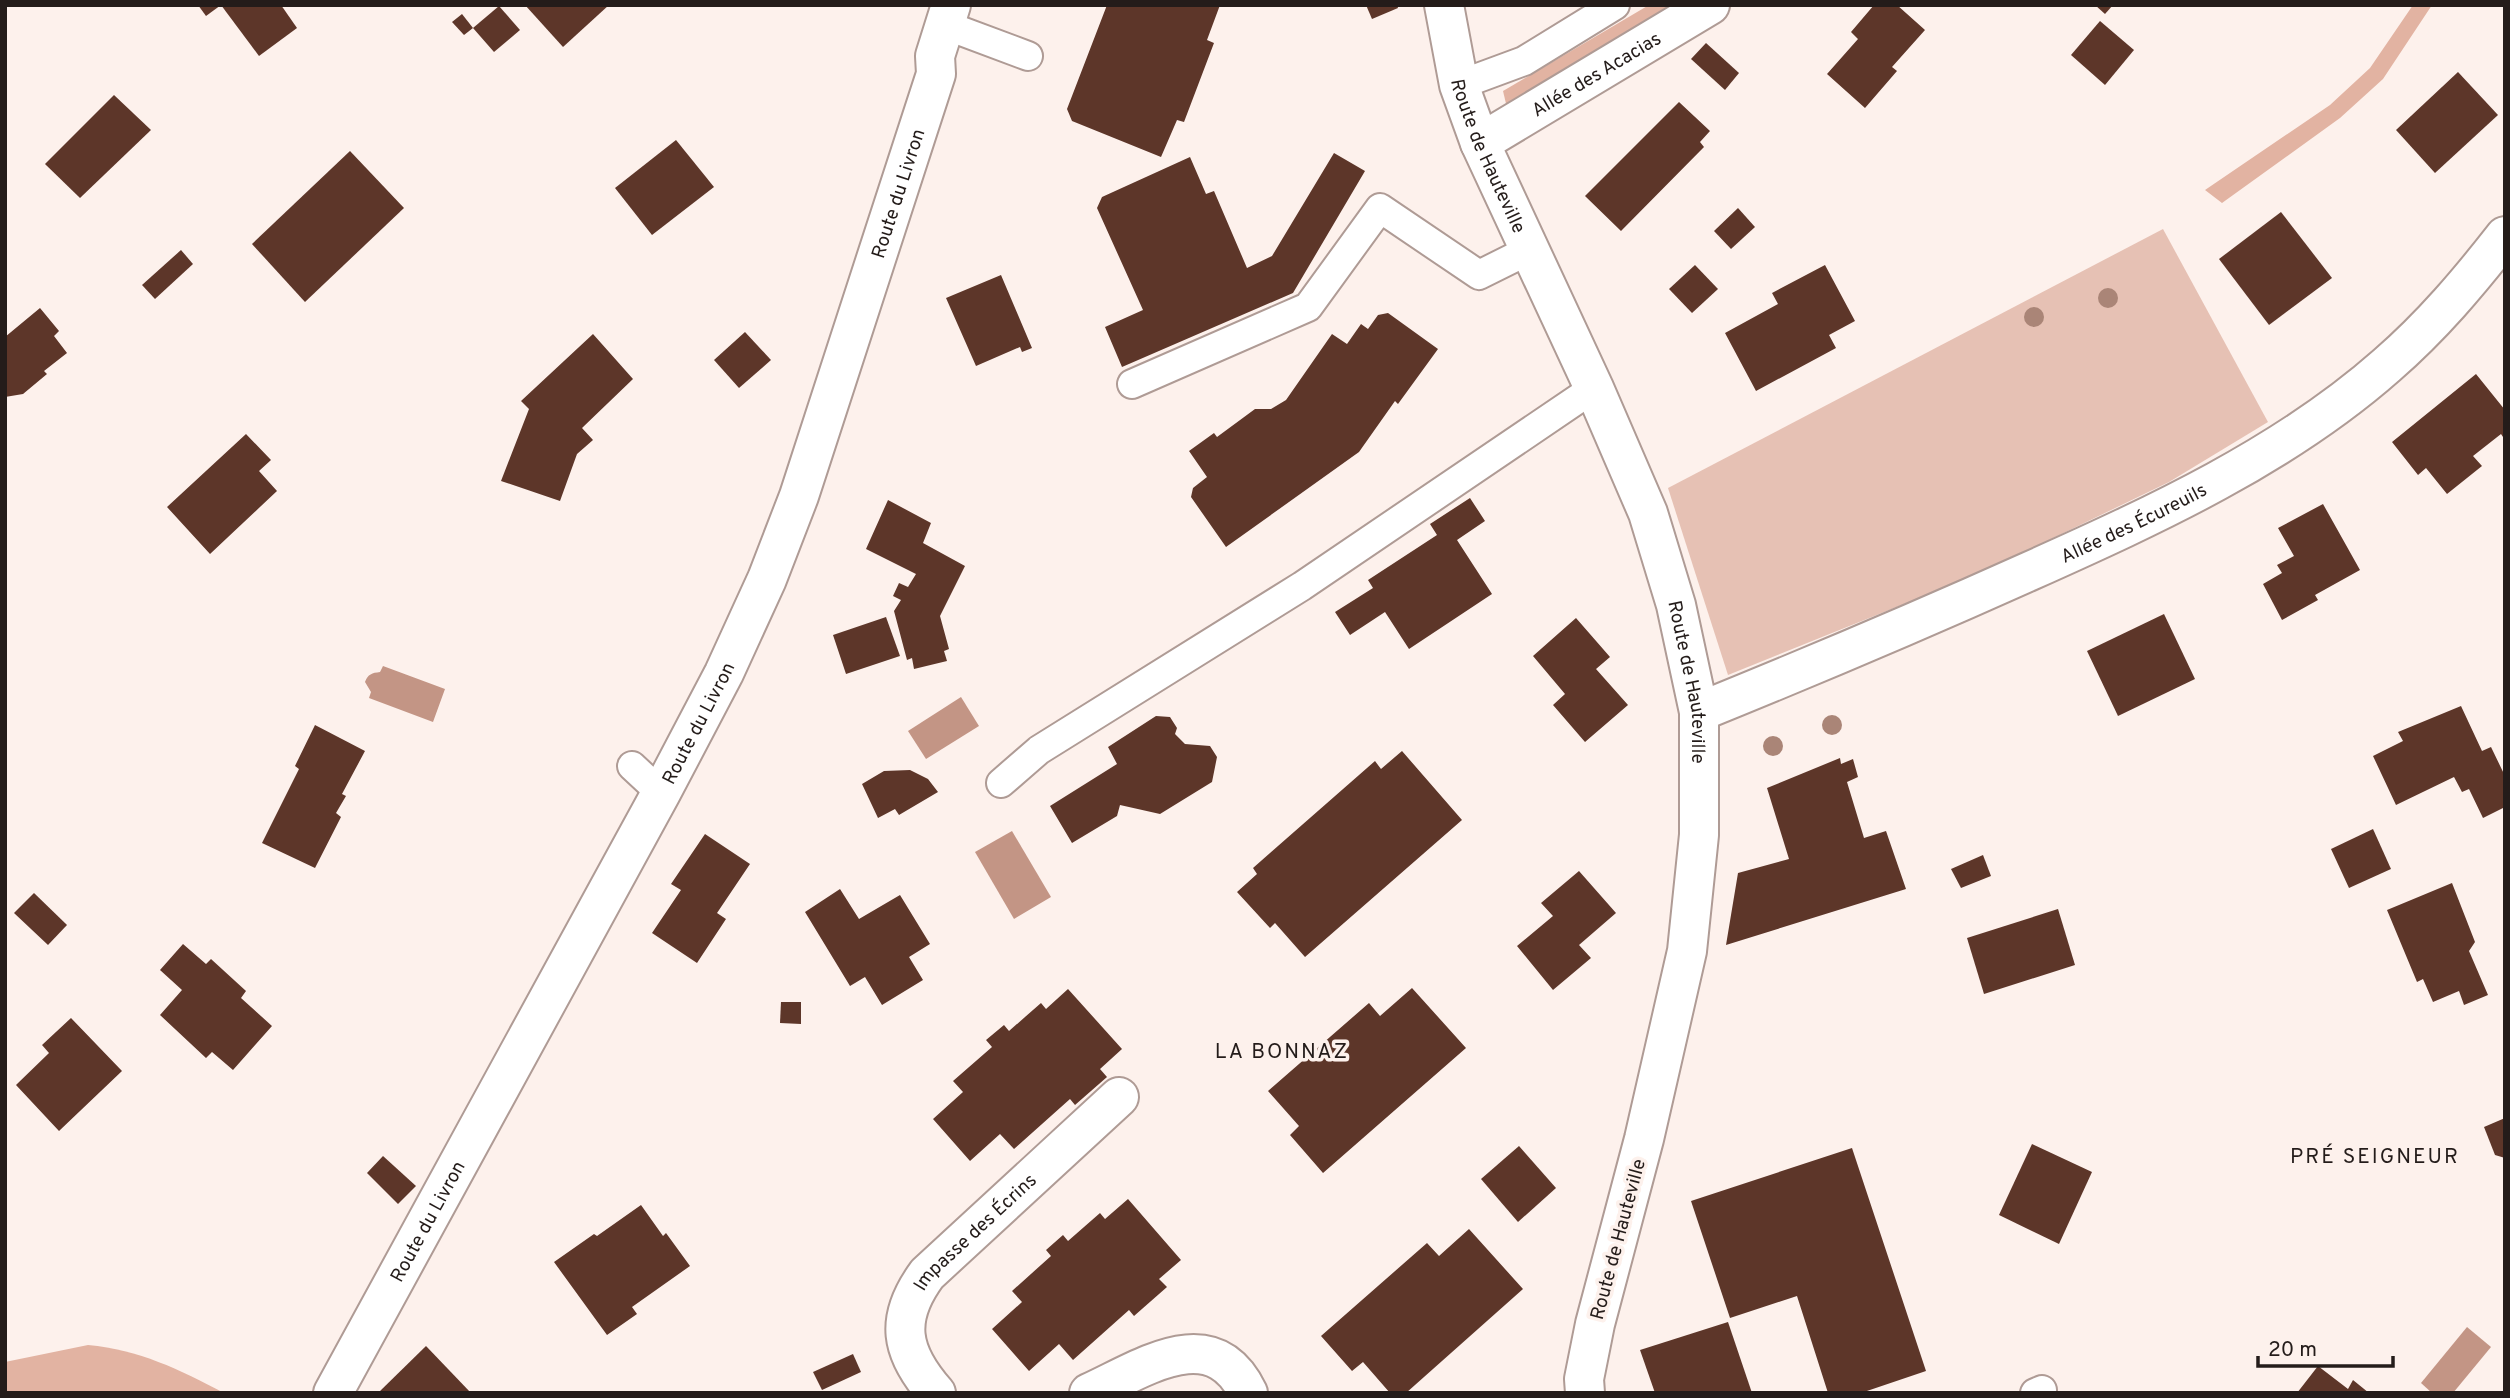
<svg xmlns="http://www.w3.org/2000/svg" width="2510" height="1398" font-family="Overpass,sans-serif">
	<rect width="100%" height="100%" fill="#fdf1ec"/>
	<path fill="#e6c1b4" d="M2163 229 2268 422 2169 482 1981 573 1728 675 1668 488Z"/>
	<g fill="#e2b3a2">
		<path d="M1649 5H1689L1508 112 1503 91Z"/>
		<path d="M2413 5H2432L2383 79 2340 118 2222 203 2205 190 2330 105 2370 68Z"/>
		<path d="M88 1345C140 1350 178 1369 224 1393H5V1362Z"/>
	</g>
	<g fill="#c39585">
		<path d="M383 666 445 689 433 722 369 698 371 692 365 682C368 674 372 673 380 672Z"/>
		<path d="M961 697 979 726 926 759 908 731Z"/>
		<path d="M1012 831 1051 897 1014 919 975 852Z"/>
		<path d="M2467 1327 2491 1347 2453 1393H2432L2421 1383Z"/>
	</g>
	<g fill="#5d3629">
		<path d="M198 5H221L206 16Z"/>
		<path d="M221 5H281L297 28 259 56Z"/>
		<path d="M525 5H609L563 47Z"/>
		<path d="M1107 5H1220L1207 40 1214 43 1184 122 1177 120 1161 157 1072 121 1067 109Z"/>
		<path d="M1366 5H1397L1398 8 1372 19Z"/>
		<path d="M1874 5H1897L1925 30 1892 67 1897 71 1865 108 1827 74 1858 39 1851 32Z"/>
		<path d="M2095 5H2113L2105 14Z"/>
		<path d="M499 6 520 30 494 52 473 28Z"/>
		<path d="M462 14 473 28 464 35 452 22Z"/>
		<path d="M2100 21 2134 50 2105 85 2071 55Z"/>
		<path d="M1706 43 1739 73 1725 90 1691 59Z"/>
		<path d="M2458 72 2498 115 2435 173 2396 130Z"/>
		<path d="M114 95 151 130 80 198 45 164Z"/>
		<path d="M1679 102 1710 131 1700 142 1704 147 1621 231 1585 196Z"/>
		<path d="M676 140 714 187 652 235 615 188Z"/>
		<path d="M350 151 404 208 305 302 252 244Z"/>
		<path d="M1334 153 1365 171 1293 293 1122 367 1105 327 1143 310 1097 208 1102 197 1190 157 1206 194 1214 191 1247 268 1272 256Z"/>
		<path d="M1738 208 1755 227 1731 249 1714 231Z"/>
		<path d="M2281 212 2332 278 2269 325 2219 259Z"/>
		<path d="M181 250 193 264 155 299 142 285Z"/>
		<path d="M1695 265 1718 289 1692 313 1669 289Z"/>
		<path d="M1825 265 1855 321 1829 335 1836 348 1756 391 1725 333 1778 304 1772 293Z"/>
		<path d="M1001 275 1032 348 1022 352 1020 347 976 366 946 298Z"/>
		<path d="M40 308 59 331 54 336 67 353 44 371 47 374 23 394 5 397V337Z"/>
		<path d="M1388 313 1438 349 1398 404 1395 401 1359 452 1226 547 1191 497 1193 488 1207 477 1189 451 1214 433 1217 437 1255 409H1271L1286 400 1332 334 1347 344 1361 324 1368 329 1378 315Z"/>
		<path d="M745 332 771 360 739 388 714 360Z"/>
		<path d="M593 334 633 379 582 428 593 440 577 454 560 501 501 481 529 409 521 401Z"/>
		<path d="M2476 374 2505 410V440L2501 434 2473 456 2482 466 2447 494 2426 468 2418 475 2392 442Z"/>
		<path d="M246 434 271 460 259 471 277 491 210 554 167 507Z"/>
		<path d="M1470 498 1485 521 1457 540 1492 594 1409 649 1385 612 1350 635 1335 612 1373 588 1368 580 1437 535 1430 524Z"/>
		<path d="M888 500 931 523 923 543 965 566 940 616 949 649 944 651 947 661 914 669 912 658 907 660 894 611 901 600 893 596 899 583 908 587 916 574 866 549Z"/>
		<path d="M2323 504 2360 570 2315 595 2318 600 2282 620 2263 584 2282 573 2277 565 2294 556 2278 528Z"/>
		<path d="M2164 614 2195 679 2118 716 2087 651Z"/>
		<path d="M886 617 900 656 846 674 833 635Z"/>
		<path d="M1576 618 1610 657 1596 669 1628 705 1585 742 1553 705 1565 694 1533 656Z"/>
		<path d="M2461 706 2482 751 2491 747 2505 776V807L2483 818 2469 789 2462 792 2454 777 2396 805 2373 756 2403 741 2398 732Z"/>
		<path d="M1156 716 1170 717 1177 728 1175 734 1185 744 1210 746 1217 757 1212 782 1160 814 1120 805 1117 816 1072 843 1050 806 1117 764 1108 747Z"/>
		<path d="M315 725 365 751 342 794 346 796 336 813 341 817 315 868 262 843 299 769 295 766Z"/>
		<path d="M1402 751 1462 820 1305 957 1275 923 1270 928 1237 892 1257 874 1253 868 1375 761 1381 769Z"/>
		<path d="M1840 758 1841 764 1853 759 1858 777 1847 782 1864 838 1886 831 1906 889 1726 945 1738 873 1789 859 1767 788Z"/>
		<path d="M910 770 928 779 938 792 899 815 895 809 878 818 862 784 884 771Z"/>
		<path d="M2373 829 2391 869 2349 888 2331 849Z"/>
		<path d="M705 834 750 864 717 913 726 919 697 963 652 933 681 890 671 884Z"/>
		<path d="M1983 855 1991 876 1961 888 1951 869Z"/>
		<path d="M1579 871 1616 913 1579 945 1591 958 1553 990 1517 946 1553 916 1541 903Z"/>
		<path d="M2452 883 2475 942 2469 951 2488 995 2464 1005 2459 991 2433 1002 2423 979 2417 982 2387 910Z"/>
		<path d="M840 889 859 919 900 895 930 944 909 957 923 980 882 1005 865 977 850 986 805 912Z"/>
		<path d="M34 893 67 925 48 945 14 913Z"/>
		<path d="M2058 909 2075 965 1984 994 1967 938Z"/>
		<path d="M183 944 206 964 211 959 246 991 241 998 272 1026 233 1070 212 1052 206 1058 160 1015 182 990 160 970Z"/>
		<path d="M1412 988 1466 1048 1323 1173 1290 1135 1299 1126 1268 1091 1369 1003 1380 1016Z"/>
		<path d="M1068 989 1122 1049 1100 1069 1107 1077 1075 1105 1070 1099 1014 1149 1000 1134 970 1161 933 1119 963 1092 953 1081 992 1047 986 1040 1004 1025 1009 1031 1041 1003 1046 1009Z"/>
		<path d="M781 1002H801V1024L780 1023Z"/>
		<path d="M71 1018 122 1071 59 1131 16 1085 49 1053 42 1045Z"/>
		<path d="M2505 1118V1158L2495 1155 2484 1127Z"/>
		<path d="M2032 1144 2092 1172 2059 1244 1999 1215Z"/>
		<path d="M1519 1146 1556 1188 1518 1222 1481 1179Z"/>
		<path d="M1852 1148 1926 1371 1861 1393H1828L1797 1296 1730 1318 1691 1201Z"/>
		<path d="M383 1156 416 1186 398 1204 367 1173Z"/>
		<path d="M1128 1199 1181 1260 1159 1279 1167 1287 1134 1316 1129 1310 1073 1360 1059 1344 1029 1371 992 1329 1022 1302 1012 1291 1051 1256 1046 1250 1063 1235 1068 1241 1100 1213 1105 1219Z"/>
		<path d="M641 1205 663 1236 666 1233 690 1266 632 1307 637 1314 607 1335 554 1262 594 1234 597 1236Z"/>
		<path d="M1469 1229 1523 1289 1406 1393H1390L1363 1362 1352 1371 1321 1336 1427 1243 1439 1256Z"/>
		<path d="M1728 1322 1752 1393H1655L1640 1350Z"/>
		<path d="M426 1346 471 1393H378Z"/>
		<path d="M853 1354 861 1372 822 1390 813 1372Z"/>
		<path d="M2318 1366 2348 1389 2353 1380 2369 1393H2297Z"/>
	</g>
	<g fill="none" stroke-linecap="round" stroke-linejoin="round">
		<g stroke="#af9b95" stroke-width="32">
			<g id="service">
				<path d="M945 25 1028 56"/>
				<path d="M1459 85 1524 61 1615 5"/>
				<path d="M1132 384 1308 307 1380 208 1479 275 1529 250"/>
				<path d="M632 766 661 793"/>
				<path d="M1001 783 1039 750 1302 586 1594 388"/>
				<path d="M2035 1393 2042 1390"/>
			</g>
		</g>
		<g stroke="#af9b95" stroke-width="42">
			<g id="minor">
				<path id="s1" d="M1480 143 1710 5"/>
				<path id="s2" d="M1699 712C1810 667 1921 620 2030 571 2155 515 2284 456 2387 365 2432 326 2469 282 2505 236"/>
				<path id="s3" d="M936 1393C900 1352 894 1319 927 1274L1119 1097"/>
				<path d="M1089 1393C1142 1369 1212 1319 1248 1393"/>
			</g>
		</g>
		<g stroke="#af9b95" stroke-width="42">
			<g id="tertiary">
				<path id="s4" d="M1444 5 1459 85 1480 143 1594 388 1648 513 1676 605 1699 712V835L1687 951 1644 1139 1595 1324 1584 1379 1585 1393"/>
				<path id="s5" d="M333 1393 661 793 724 673 767 579 799 496 936 74 935 56 951 5"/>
			</g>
		</g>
		<use href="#service" stroke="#fff" stroke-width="28"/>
		<use href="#minor" stroke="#fff" stroke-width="38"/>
		<use href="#tertiary" stroke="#fff" stroke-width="38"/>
	</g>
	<g fill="#aa8577">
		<circle cx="2108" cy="298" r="10"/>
		<circle cx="2034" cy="317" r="10"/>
		<circle cx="1832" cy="725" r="10"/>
		<circle cx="1773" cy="746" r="10"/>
	</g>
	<g text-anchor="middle" stroke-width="7" stroke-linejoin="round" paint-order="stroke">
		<g font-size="19" fill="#241c1a" stroke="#fdf1ec">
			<text dy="7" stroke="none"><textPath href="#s1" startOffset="135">Allée des Acacias</textPath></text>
			<text dy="7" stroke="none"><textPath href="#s4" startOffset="158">Route de Hauteville</textPath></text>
			<text dy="7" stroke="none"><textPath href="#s5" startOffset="1330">Route du Livron</textPath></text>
			<text dy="7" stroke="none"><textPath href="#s2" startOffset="474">Allée des Écureuils</textPath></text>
			<text dy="7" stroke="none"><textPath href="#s4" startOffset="724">Route de Hauteville</textPath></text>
			<text dy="7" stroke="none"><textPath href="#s5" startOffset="763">Route du Livron</textPath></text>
			<text dy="7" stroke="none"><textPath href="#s5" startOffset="196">Route du Livron</textPath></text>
			<text dy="7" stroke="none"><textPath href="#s3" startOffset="196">Impasse des Écrins</textPath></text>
			<text transform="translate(1617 1239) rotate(-75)" y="7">Route de Hauteville</text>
		</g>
		<g font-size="21" letter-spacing="2" fill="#241c1a" stroke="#fdf1ec">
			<text x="1282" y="1058">LA BONNAZ</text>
			<text x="2375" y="1163">PRÉ SEIGNEUR</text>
		</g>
	</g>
	<rect width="2510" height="1398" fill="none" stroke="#241c1a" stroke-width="14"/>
	<path d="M2258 1356v10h135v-10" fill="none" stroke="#241c1a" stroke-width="3.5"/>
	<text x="2268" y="1356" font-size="21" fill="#241c1a" stroke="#fdf1ec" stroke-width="5" paint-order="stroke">20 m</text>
</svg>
